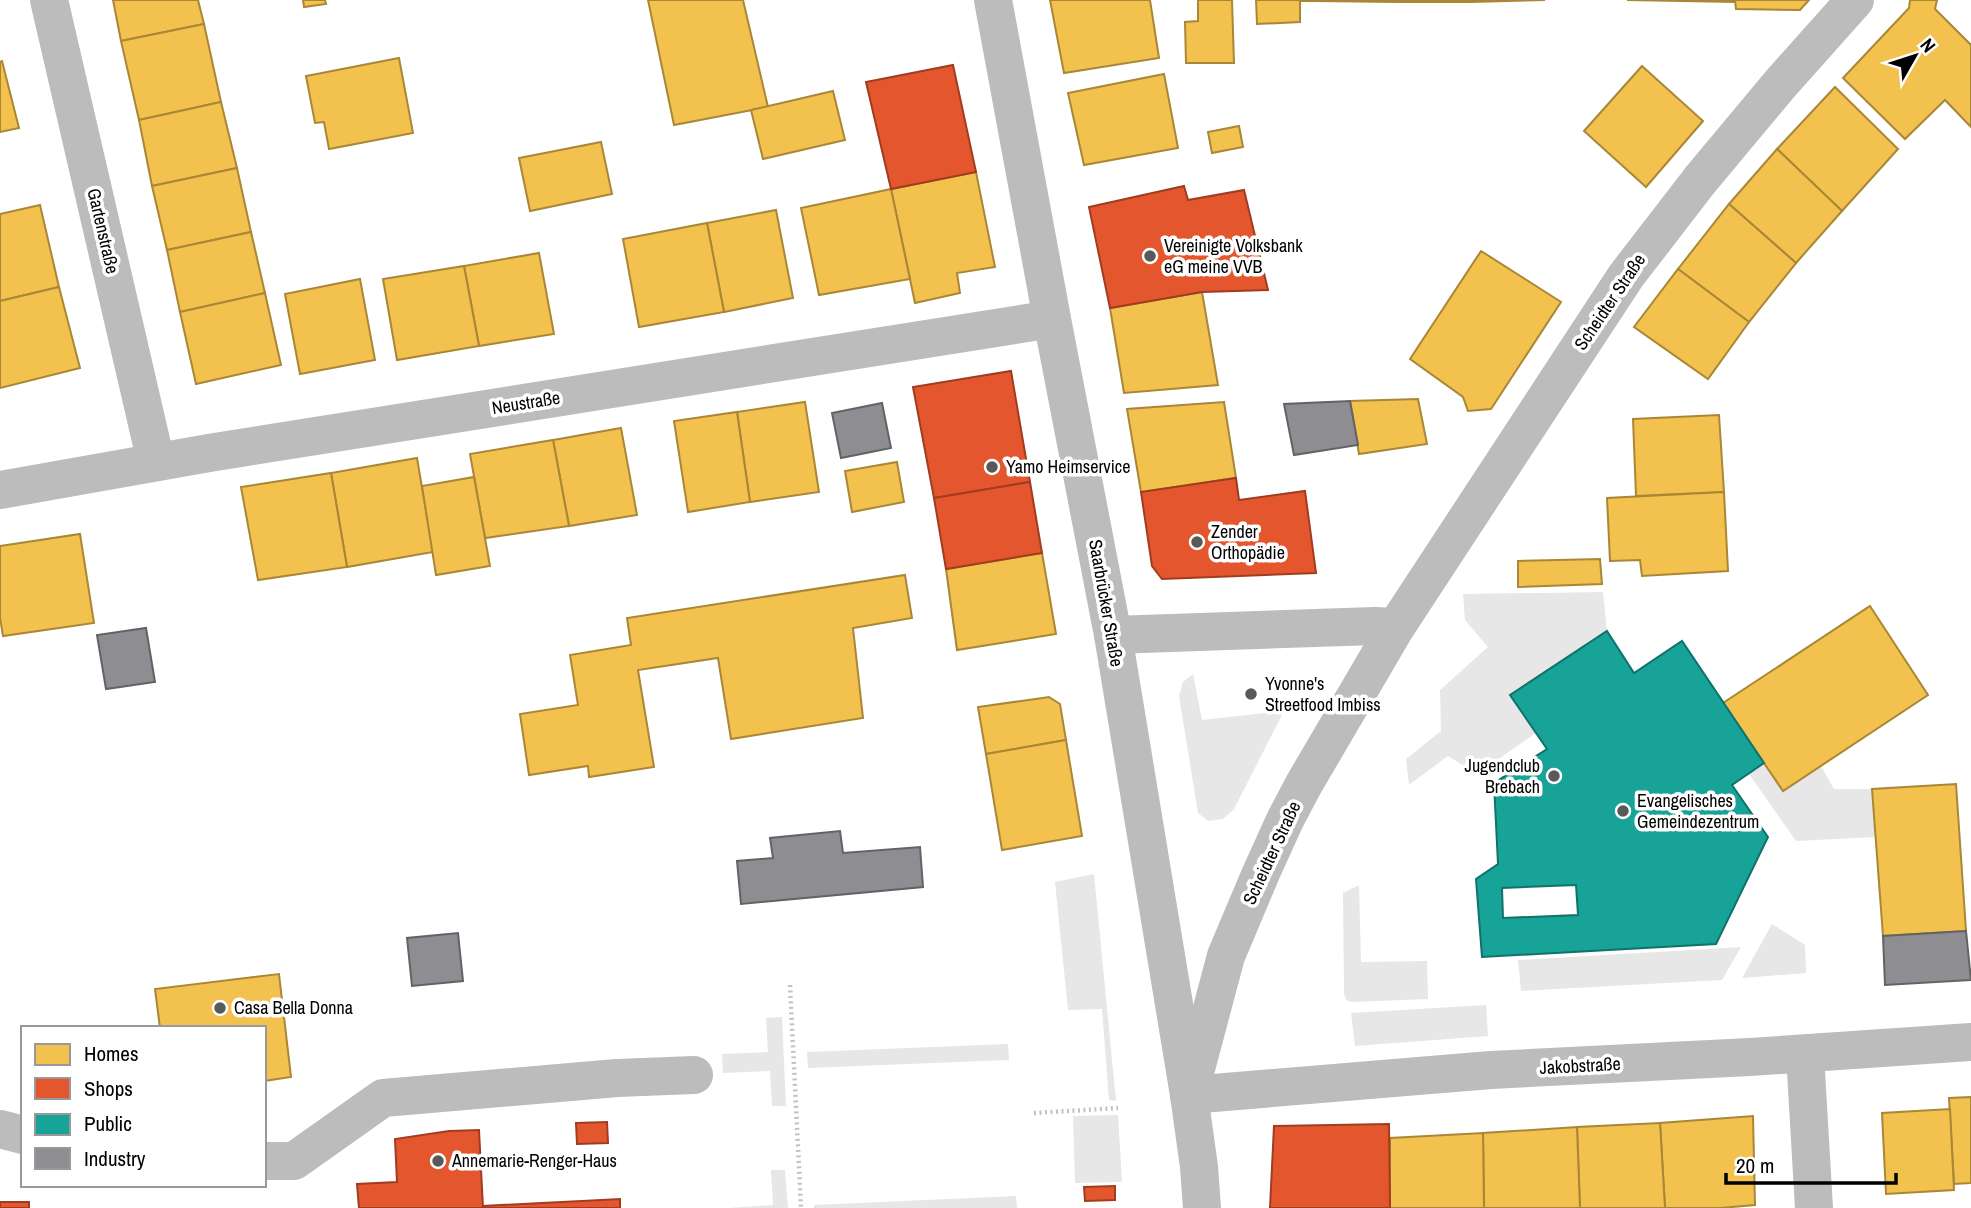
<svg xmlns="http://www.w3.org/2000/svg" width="1971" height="1208" font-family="'Archivo Narrow',sans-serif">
	<rect width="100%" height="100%" fill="#fff"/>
	<g fill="#e7e7e7">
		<path d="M1603 592 1607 631 1510 694 1536 733 1477 774 1448 756 1409 785 1406 759 1441 731 1440 690 1488 647 1465 620 1463 594Z"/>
		<path d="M1193 674 1202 720 1284 711 1234 809 1223 819 1208 821 1198 813 1179 696 1183 682Z"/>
		<path d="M1764 763 1783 791 1821 766 1834 789H1872L1876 837 1796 841 1749 774Z"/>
		<path d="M1094 874 1116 1101 1109 1100 1102 1009 1068 1010 1055 882Z"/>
		<path d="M1359 885 1361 962 1427 961 1428 999 1351 1002 1346 1000 1344 994 1343 893Z"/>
		<path d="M1772 924 1805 945 1806 973 1742 978Z"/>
		<path d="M1741 947 1722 980 1521 991 1518 960Z"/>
		<path d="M1486 1005 1488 1036 1355 1046 1351 1013Z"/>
		<path d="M782 1017 786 1106H772L770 1071 723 1073 722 1054 768 1052 766 1018Z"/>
		<path d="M1008 1044 1009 1060 808 1068 807 1052Z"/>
		<path d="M1118 1115 1122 1182 1075 1183 1073 1116Z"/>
		<path d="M771 1170H785L788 1208H729L773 1205Z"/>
		<path d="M1016 1196 1017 1208H814V1205Z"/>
	</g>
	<g fill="#f2c14e" stroke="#a98737" stroke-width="2">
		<path d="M113 0H198L204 24 121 41Z"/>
		<path d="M303 0H325L326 4 304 7Z"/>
		<path d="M648 0H743L768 107 674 125Z"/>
		<path d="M1050 0H1150L1159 58 1064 73Z"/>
		<path d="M1198 0H1232L1234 63H1186L1185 22 1198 21Z"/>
		<path d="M1256 0H1316V1H1300V22L1257 24Z"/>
		<path d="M1316 0H1395V2L1316 1Z"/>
		<rect x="1395" y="0" width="77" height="2"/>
		<path d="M1472 0H1545L1472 2Z"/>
		<path d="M1627 0H1735V2Z"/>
		<path d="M1735 0H1809L1800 10 1736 9Z"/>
		<path d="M1910 0H1937L1935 9 1971 45V127L1945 100 1905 139 1843 78 1909 8Z"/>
		<path d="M204 24 221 102 139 120 121 41Z"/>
		<path d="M399 58 413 133 329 149 324 122 315 123 306 76Z"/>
		<path d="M2 61 19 128 0 132V62Z"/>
		<path d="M1642 66 1703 121 1646 187 1584 131Z"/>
		<path d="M1164 74 1178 148 1084 165 1068 93Z"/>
		<path d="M1835 87 1898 149 1842 211 1777 149Z"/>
		<path d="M833 91 845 140 763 159 751 110Z"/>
		<path d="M221 102 237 168 152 186 139 120Z"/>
		<path d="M1239 126 1243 147 1212 153 1208 132Z"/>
		<path d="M601 142 612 194 530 211 519 158Z"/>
		<path d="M1777 149 1842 211 1796 263 1729 204Z"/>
		<path d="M237 168 251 232 167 250 152 186Z"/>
		<path d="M976 172 995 267 957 273 960 293 915 303 891 189Z"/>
		<path d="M891 189 910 279 819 295 801 208Z"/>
		<path d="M1729 204 1796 263 1749 322 1678 269Z"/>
		<path d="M40 205 59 287 0 301V214Z"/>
		<path d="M776 210 793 298 724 312 707 223Z"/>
		<path d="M707 223 724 312 639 327 623 239Z"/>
		<path d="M251 232 265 293 180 312 167 250Z"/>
		<path d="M1481 251 1561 302 1491 409 1468 411 1463 397 1410 359Z"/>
		<path d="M539 253 554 334 479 346 464 266Z"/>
		<path d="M464 266 479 346 397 360 383 279Z"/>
		<path d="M1678 269 1749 322 1708 379 1634 327Z"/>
		<path d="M360 279 375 360 300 374 285 294Z"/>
		<path d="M59 287 80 368 0 388V301Z"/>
		<path d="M1202 292 1218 385 1124 393 1110 308Z"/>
		<path d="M265 293 281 365 196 384 180 312Z"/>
		<path d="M1418 399 1427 444 1359 454 1350 401Z"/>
		<path d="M805 402 819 492 750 502 737 412Z"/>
		<path d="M1224 402 1236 478 1141 492 1127 409Z"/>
		<path d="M737 412 750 502 688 512 674 421Z"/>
		<path d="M1719 415 1724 492 1636 496 1633 419Z"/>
		<path d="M621 428 637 515 569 526 553 440Z"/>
		<path d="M553 440 569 526 485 538 470 454Z"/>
		<path d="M417 458 433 552 347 567 331 473Z"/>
		<path d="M897 462 904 502 852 512 845 471Z"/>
		<path d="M331 473 347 567 258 580 241 487Z"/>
		<path d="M474 477 490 566 436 575 422 486Z"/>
		<path d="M1724 492 1728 571 1642 576 1640 560 1610 561 1607 498Z"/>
		<path d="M80 534 94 623 3 636 0 618V546Z"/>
		<path d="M1042 553 1056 634 957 650 946 569Z"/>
		<path d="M1600 559 1602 584 1518 587V561Z"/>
		<path d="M905 575 912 618 853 628 863 718 731 739 718 658 638 670 654 767 589 777 588 766 529 775 520 714 578 705 570 655 631 645 627 618Z"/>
		<path d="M1870 606 1928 695 1783 791 1723 703Z"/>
		<path d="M1049 697 1060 704 1066 740 986 754 978 707Z"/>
		<path d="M1066 740 1082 836 1002 850 986 754Z"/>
		<path d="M1956 784 1966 931 1883 936 1872 789Z"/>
		<path d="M279 974 291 1077 264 1081V1028H160L155 989Z"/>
		<path d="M1971 1097V1183L1954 1184 1949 1098Z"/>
		<path d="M1950 1109 1954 1190 1886 1194 1882 1113Z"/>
		<path d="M1753 1116 1755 1205 1721 1208H1665L1660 1123Z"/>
		<path d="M1660 1123 1665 1208H1580L1577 1127Z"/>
		<path d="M1577 1127 1580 1208H1484L1483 1133Z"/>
		<path d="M1483 1133 1484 1208H1390V1138Z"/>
	</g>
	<g fill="#e4572e" stroke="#a03d20" stroke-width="2">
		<path d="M953 65 976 172 891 189 866 82Z"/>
		<path d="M1184 186 1188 200 1244 190 1268 290 1202 292 1110 308 1089 207Z"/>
		<path d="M1011 371 1030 482 934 498 913 387Z"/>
		<path d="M1236 478 1239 500 1305 491 1316 573 1162 579 1152 566 1141 492Z"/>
		<path d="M1030 482 1042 553 946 569 934 498Z"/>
		<path d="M607 1122 608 1143 577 1144 576 1123Z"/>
		<path d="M1389 1124 1390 1208H1270L1274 1126Z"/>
		<path d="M479 1130 483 1208H359L357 1184 397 1182 395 1139 449 1131Z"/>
		<path d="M1115 1186V1200L1085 1201 1084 1187Z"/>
		<path d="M620 1199V1208H483V1206Z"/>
		<rect x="0" y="1202" width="29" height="6"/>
	</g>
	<path fill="#17a398" stroke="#10726a" stroke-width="2" fill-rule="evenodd" d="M1607 631 1634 673 1682 641 1764 763 1732 785 1768 837 1716 944 1482 957 1476 879 1498 864 1494 783 1547 749 1510 695ZM1576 885 1578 915 1503 918 1502 888Z"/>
	<g fill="#8d8d92" stroke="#636366" stroke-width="2">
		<path d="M1350 401 1358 445 1294 455 1284 404Z"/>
		<path d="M882 403 891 448 841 458 832 413Z"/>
		<path d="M146 628 155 682 106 689 97 635Z"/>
		<path d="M840 831 843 853 920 847 923 887 741 904 737 861 773 858 770 838Z"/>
		<path d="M1966 931 1971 980 1885 985 1883 936Z"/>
		<path d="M458 933 463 981 412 986 407 938Z"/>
	</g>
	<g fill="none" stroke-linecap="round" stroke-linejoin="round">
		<g stroke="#c2c2c2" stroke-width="4.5" stroke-dasharray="2 3.5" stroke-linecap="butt">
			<path d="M790 985 801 1208"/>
			<path d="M1034 1113 1118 1108"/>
		</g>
		<g stroke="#bcbcbc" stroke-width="38">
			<path d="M49 0 156 462"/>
			<path d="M0 490 209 453 1052 319"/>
			<path d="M1113 635 1375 626 1396 627"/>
			<path d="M1805 1054 1814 1208"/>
			<path d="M1189 1095 1491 1070 1750 1057 1971 1042"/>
			<path d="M0 1129 23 1135"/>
			<path d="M264 1161H294L383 1098 617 1078 694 1075"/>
		</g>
		<g stroke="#bcbcbc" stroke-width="38">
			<path d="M993 0 1052 319 1113 635 1189 1095 1199 1167 1202 1208"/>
			<path d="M1189 1095 1226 956 1261 873 1285 820 1304 784 1396 627 1626 276 1700 180 1781 83 1855 0"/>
		</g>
	</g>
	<g fill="#595959" stroke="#fff" stroke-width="2.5">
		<circle cx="1150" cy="256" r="7"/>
		<circle cx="992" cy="467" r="7"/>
		<circle cx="1197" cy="542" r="7"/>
		<circle cx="1251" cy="694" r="7"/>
		<circle cx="1554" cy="776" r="7"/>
		<circle cx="1623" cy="811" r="7"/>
		<circle cx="220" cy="1008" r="7"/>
		<circle cx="438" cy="1161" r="7"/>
	</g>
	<g text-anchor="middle" stroke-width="7" stroke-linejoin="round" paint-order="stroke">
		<g font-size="18" fill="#000" stroke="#fff">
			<text transform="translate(103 231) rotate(77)" y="6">Gartenstraße</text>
			<text transform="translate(1610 302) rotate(-56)" y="6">Scheidter Straße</text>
			<text transform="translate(526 403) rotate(-9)" y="6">Neustraße</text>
			<text transform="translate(1106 603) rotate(80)" y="6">Saarbrücker Straße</text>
			<text transform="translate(1272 853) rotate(-65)" y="6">Scheidter Straße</text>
			<text transform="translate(1580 1066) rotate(-3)" y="6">Jakobstraße</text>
		</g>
		<g font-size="18" fill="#000" stroke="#fff" text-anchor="start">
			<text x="1164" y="252">Vereinigte Volksbank<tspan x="1164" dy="21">eG meine VVB</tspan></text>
			<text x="1006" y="473">Yamo Heimservice</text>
			<text x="1211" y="538">Zender<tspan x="1211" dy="21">Orthopädie</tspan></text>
			<text x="1265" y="690">Yvonne's<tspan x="1265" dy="21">Streetfood Imbiss</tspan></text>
			<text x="1540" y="772" text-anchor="end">Jugendclub<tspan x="1540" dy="21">Brebach</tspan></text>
			<text x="1637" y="807">Evangelisches<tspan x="1637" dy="21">Gemeindezentrum</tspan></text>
			<text x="234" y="1014">Casa Bella Donna</text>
			<text x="452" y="1167">Annemarie-Renger-Haus</text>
		</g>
	</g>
	<rect x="21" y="1026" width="245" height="161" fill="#ffffff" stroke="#999999" stroke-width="2"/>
	<rect x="35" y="1044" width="35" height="21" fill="#f2c14e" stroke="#999999" stroke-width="2"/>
	<text x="84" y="1061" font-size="21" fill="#000000">Homes</text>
	<rect x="35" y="1078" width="35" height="21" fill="#e4572e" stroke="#999999" stroke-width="2"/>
	<text x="84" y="1096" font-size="21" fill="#000000">Shops</text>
	<rect x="35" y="1114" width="35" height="21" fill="#17a398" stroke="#999999" stroke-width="2"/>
	<text x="84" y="1131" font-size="21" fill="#000000">Public</text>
	<rect x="35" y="1148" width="35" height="21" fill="#8d8d92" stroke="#999999" stroke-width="2"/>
	<text x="84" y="1166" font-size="21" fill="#000000">Industry</text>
	<g transform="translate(1915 56) rotate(51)" stroke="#ffffff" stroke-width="5" paint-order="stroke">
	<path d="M0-5L12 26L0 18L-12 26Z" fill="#000000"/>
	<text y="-10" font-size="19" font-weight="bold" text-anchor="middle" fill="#000000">N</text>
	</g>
	<path d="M1726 1173v10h170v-10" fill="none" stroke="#000000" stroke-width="3.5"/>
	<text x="1736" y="1173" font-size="21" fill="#000000" stroke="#ffffff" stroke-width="5" paint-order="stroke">20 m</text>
</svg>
